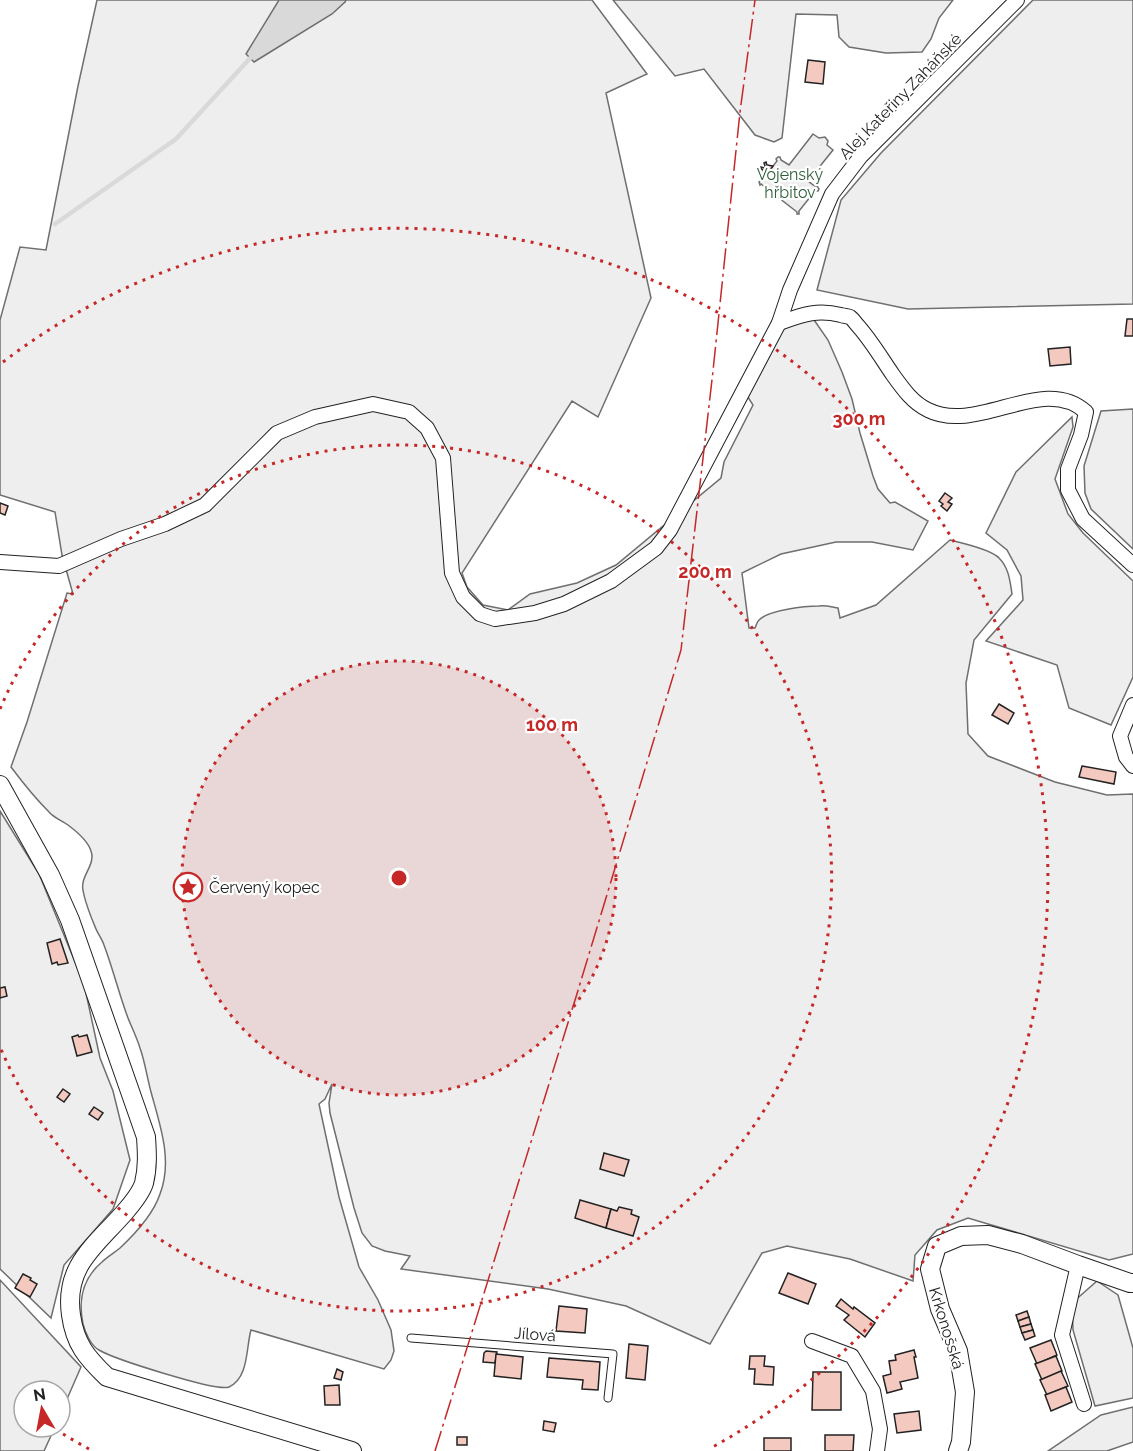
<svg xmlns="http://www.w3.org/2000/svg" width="1133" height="1451" font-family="Raleway,sans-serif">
	<rect width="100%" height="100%" fill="#fff"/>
	<g fill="#eee" stroke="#6f6f6f" stroke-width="1.5">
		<path d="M97 0H592L647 74 606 93 651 298 598 417 572 401 462 573 467 587 483 605 508 610 530 594 577 583 616 565 721 478 724 462 753 405 746 394 783 327 812 317 828 340 842 372 852 399 860 433 873 476 878 489 890 503 895 502 928 521 913 550 872 542H836L781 554 742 573 749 628H755C756 626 757 622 759 620 768 610 806 606 819 606 825 605 832 607 838 608L840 618 876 605 950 540C962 543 991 549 999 558 1009 568 1010 581 1012 594L974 640 966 683 968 734 988 756 1055 782 1107 795 1133 794V1254L1109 1260 968 1218 937 1230 915 1255 913 1281 850 1259 787 1246 762 1253 710 1344 626 1306 548 1289 401 1269 410 1256 385 1251 372 1246 362 1233 354 1208 330 1113 329 1103 332 1084 325 1099 319 1104 339 1197 359 1267 378 1300 391 1330 394 1351 391 1360 384 1369 251 1330C246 1347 249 1378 229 1387 217 1392 114 1359 99 1350 91 1346 85 1332 83 1324 78 1300 83 1278 102 1262 107 1257 114 1253 120 1248 136 1233 153 1215 160 1194 173 1161 160 1125 151 1092 147 1077 145 1062 140 1048 137 1038 132 1028 128 1018 119 994 113 969 104 945 102 939 98 934 96 929 91 917 85 903 83 890 80 876 96 865 91 851 88 841 76 831 68 825 61 820 54 818 49 812 35 798 23 783 11 767L27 722 67 593 73 594 62 555 55 512 0 495V320L20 247 46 250 78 86Z"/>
		<path d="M613 0H953L939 18 931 39 922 52 886 53 849 47 839 37 837 15 796 14 782 138 774 142 755 135 704 69 675 76Z"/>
		<path d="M1033 0H1133V304L908 309 817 290 841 200 881 153Z"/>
		<path d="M813 134 819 138 825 137 828 141 827 145 833 150 808 181 816 187 817 186 819 189 818 191H815L799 211V214H797V212L761 184 760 185 759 182 761 181 777 161 776 159 778 157H780L781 160 789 165Z"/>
		<path d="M1133 409V549L1091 509 1085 493 1084 466 1101 411Z"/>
		<path d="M1072 417 1073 427 1055 479 1068 514 1083 533 1133 581V677L1111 725 1069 708 1057 665 986 641 1023 600 1021 576 1007 550 986 533 1016 472Z"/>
		<path d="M0 811 39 874 84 984 100 1058 113 1091 130 1160 113 1209 64 1265 51 1318 0 1269Z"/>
		<path d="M0 1280 81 1367 60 1415V1391H24V1427H55L44 1451H0Z"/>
		<path d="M1097 1281 1118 1295 1133 1348V1398L1095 1406 1073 1330 1072 1303Z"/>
		<path d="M1133 1407V1442L1107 1451H1048L1101 1415Z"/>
	</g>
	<path fill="#d9d9d9" stroke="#6f6f6f" stroke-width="1.5" d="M279 0H346L345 2 332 14 254 62 246 54Z"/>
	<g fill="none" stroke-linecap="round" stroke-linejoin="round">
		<path stroke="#d9d9d9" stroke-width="4.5" d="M55 224 176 139 253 55"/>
	</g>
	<g fill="#f3c9c0" stroke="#222" stroke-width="1.5">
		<path d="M808 60 825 62 823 84 805 82Z"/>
		<path d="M766 162 767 165 773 166 766 176 764 174 763 170 761 169V167L764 168 765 166 764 163Z"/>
		<path d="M1127 319H1133V336H1125Z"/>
		<path d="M1070 347 1071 364 1050 366 1048 349Z"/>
		<path d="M945 493 952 498 948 502 952 504 947 511 941 506 943 504 939 501Z"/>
		<path d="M0 503 8 506 5 515 0 513Z"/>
		<path d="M999 704 1014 713 1008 724 992 715Z"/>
		<path d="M1082 766 1116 772 1114 784 1079 777Z"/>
		<path d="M60 939 68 963 58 965 57 962 52 964 47 943Z"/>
		<path d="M5 987 7 996 0 998V988Z"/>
		<path d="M78 1035 79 1037 87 1035 92 1052 77 1056 72 1037Z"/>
		<path d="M63 1089 70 1094 64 1102 57 1097Z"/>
		<path d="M94 1107 103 1113 98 1120 89 1114Z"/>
		<path d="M604 1153 629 1160 624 1176 600 1169Z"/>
		<path d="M580 1200 611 1209 606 1228 575 1218Z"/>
		<path d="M619 1207 632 1210 631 1214 639 1217 633 1236 606 1228 611 1209 617 1211Z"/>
		<path d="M788 1273 816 1284 808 1304 779 1293Z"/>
		<path d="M23 1274 31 1278 30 1280 37 1284 30 1297 15 1288Z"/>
		<path d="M841 1299 853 1309 854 1307 875 1323 865 1337 844 1320 849 1315 836 1306Z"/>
		<path d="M559 1306 587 1309 585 1333 556 1331Z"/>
		<path d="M1027 1311 1029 1317 1018 1321 1016 1315Z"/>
		<path d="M1029 1317 1031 1324 1020 1327 1018 1321Z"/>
		<path d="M1031 1324 1033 1330 1022 1333 1020 1327Z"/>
		<path d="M1033 1330 1035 1336 1025 1340 1022 1333Z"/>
		<path d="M1051 1340 1057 1355 1037 1364 1030 1348Z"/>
		<path d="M629 1344 648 1346 645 1380 626 1378Z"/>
		<path d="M914 1350 916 1357H914L918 1378 900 1382 902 1389 887 1393 883 1376 891 1374 889 1361 896 1360 895 1355Z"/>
		<path d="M486 1351 497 1352 495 1363 483 1362 484 1353Z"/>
		<path d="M496 1354 523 1357 521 1379 494 1376Z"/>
		<path d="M750 1356H765L764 1366 774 1367 773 1385 754 1384 755 1369H749Z"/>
		<path d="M1056 1356 1062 1371 1042 1380 1035 1364Z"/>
		<path d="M549 1358 600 1362 598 1390 582 1389 583 1380 547 1377Z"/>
		<path d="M337 1369 343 1372 341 1380 334 1378Z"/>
		<path d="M1061 1371 1068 1386 1047 1395 1040 1380Z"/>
		<path d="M813 1372H841V1410H812Z"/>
		<path d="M339 1385 340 1405H325L324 1386Z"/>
		<path d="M1066 1387 1072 1402 1051 1411 1045 1395Z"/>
		<path d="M919 1411 921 1430 897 1433 894 1414Z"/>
		<path d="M544 1421 556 1423 554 1432 543 1430Z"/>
		<path d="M825 1435H854L853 1451H825Z"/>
		<rect x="457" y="1437" width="10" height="8"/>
		<rect x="764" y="1438" width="27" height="13"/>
	</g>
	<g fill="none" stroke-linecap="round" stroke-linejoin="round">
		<g stroke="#222" stroke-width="9">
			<path id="lane" d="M411 1338 613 1354 608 1398"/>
		</g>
		<g stroke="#222" stroke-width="16">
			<g id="street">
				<path d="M779 323C802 315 816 309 841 315 844 316 847 316 850 317 853 319 856 324 859 327 872 342 882 359 893 375 903 389 913 403 928 410 978 435 1043 373 1086 412L1081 435 1068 469V490L1083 519 1133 565"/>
				<path d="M0 562 59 566 121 539 165 524 205 505 277 433 315 417 373 404 409 412 427 428 443 458 452 573 463 597 480 614 495 619 535 613 564 604 611 581 656 548 670 530 779 323 790 290 832 194 861 156 1017 0"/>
				<path d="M1133 705 1120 736 1126 757 1133 766"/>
				<path d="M1078 1265 1062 1335 1084 1404"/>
				<path d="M812 1341 852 1356 873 1391 880 1429 877 1451"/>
			</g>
		</g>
		<g stroke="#222" stroke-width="20">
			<g id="secondary">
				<path d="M0 785 50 875 70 920 146 1137C147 1152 148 1167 144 1183 141 1193 131 1205 124 1213 95 1246 64 1266 71 1315 75 1344 87 1358 107 1377L352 1451"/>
				<path d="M958 1451 961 1442 965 1392 958 1351 940 1309 930 1269 937 1246 961 1236 988 1235 1022 1244 1078 1265 1130 1283H1133"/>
			</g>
		</g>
		<use href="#lane" stroke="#fff" stroke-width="7"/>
		<use href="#street" stroke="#fff" stroke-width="14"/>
		<use href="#secondary" stroke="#fff" stroke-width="18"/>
		<path stroke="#c62828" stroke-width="1.5" stroke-dasharray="21 4.5 3 4.5" stroke-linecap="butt" d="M435 1451 576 997 681 650 713 371 740 112 755 0"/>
	</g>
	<circle cx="399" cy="878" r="217" fill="#c62828" fill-opacity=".12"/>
	<g fill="none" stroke="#c62828" stroke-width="3" stroke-dasharray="3 6">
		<circle cx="399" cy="878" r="217"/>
		<path d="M0 709A433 433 0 1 1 0 1047"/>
		<path d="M89 1449A650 650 0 0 1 55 1429M3 362A650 650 0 1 1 709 1449"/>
	</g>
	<defs>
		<g id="sight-ring" transform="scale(1.5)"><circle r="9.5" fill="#fff" stroke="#c62828" stroke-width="1.5"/><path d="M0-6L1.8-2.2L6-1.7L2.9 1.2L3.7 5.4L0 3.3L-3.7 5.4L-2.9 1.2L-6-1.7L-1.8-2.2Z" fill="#c62828"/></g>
	</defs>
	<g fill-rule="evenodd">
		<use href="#sight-ring" x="188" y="887"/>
	</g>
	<g text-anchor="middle" stroke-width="4.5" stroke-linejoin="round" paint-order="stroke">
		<g font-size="16" fill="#222" stroke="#fff">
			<text transform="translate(900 96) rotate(-46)" y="6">Alej Kateřiny Zaháňské</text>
			<text transform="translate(947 1328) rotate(73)" y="6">Krkonošská</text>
			<text transform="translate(535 1334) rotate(4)" y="6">Jílová</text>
		</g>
		<g font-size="16" fill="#2f5e38" stroke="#fff">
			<text x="790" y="180">Vojenský<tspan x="790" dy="18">hřbitov</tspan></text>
		</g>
		<g font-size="16" fill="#222" stroke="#fff" text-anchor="start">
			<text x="209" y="893">Červený kopec</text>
		</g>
	</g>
	<circle cx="399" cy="878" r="9" fill="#c62828" stroke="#fff" stroke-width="3"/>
	<g font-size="18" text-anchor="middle" font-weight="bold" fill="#c62828" stroke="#fff" stroke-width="4.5" stroke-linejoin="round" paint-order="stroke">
		<text x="859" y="425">300 m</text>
		<text x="705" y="578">200 m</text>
		<text x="552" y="731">100 m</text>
	</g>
	<g transform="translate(42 1409) rotate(350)"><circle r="28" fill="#ffffff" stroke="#a7a7a7" stroke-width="1.5"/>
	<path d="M0-4.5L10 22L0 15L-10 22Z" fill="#c62828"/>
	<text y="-9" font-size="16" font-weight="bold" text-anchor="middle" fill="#222222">N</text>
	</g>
</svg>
